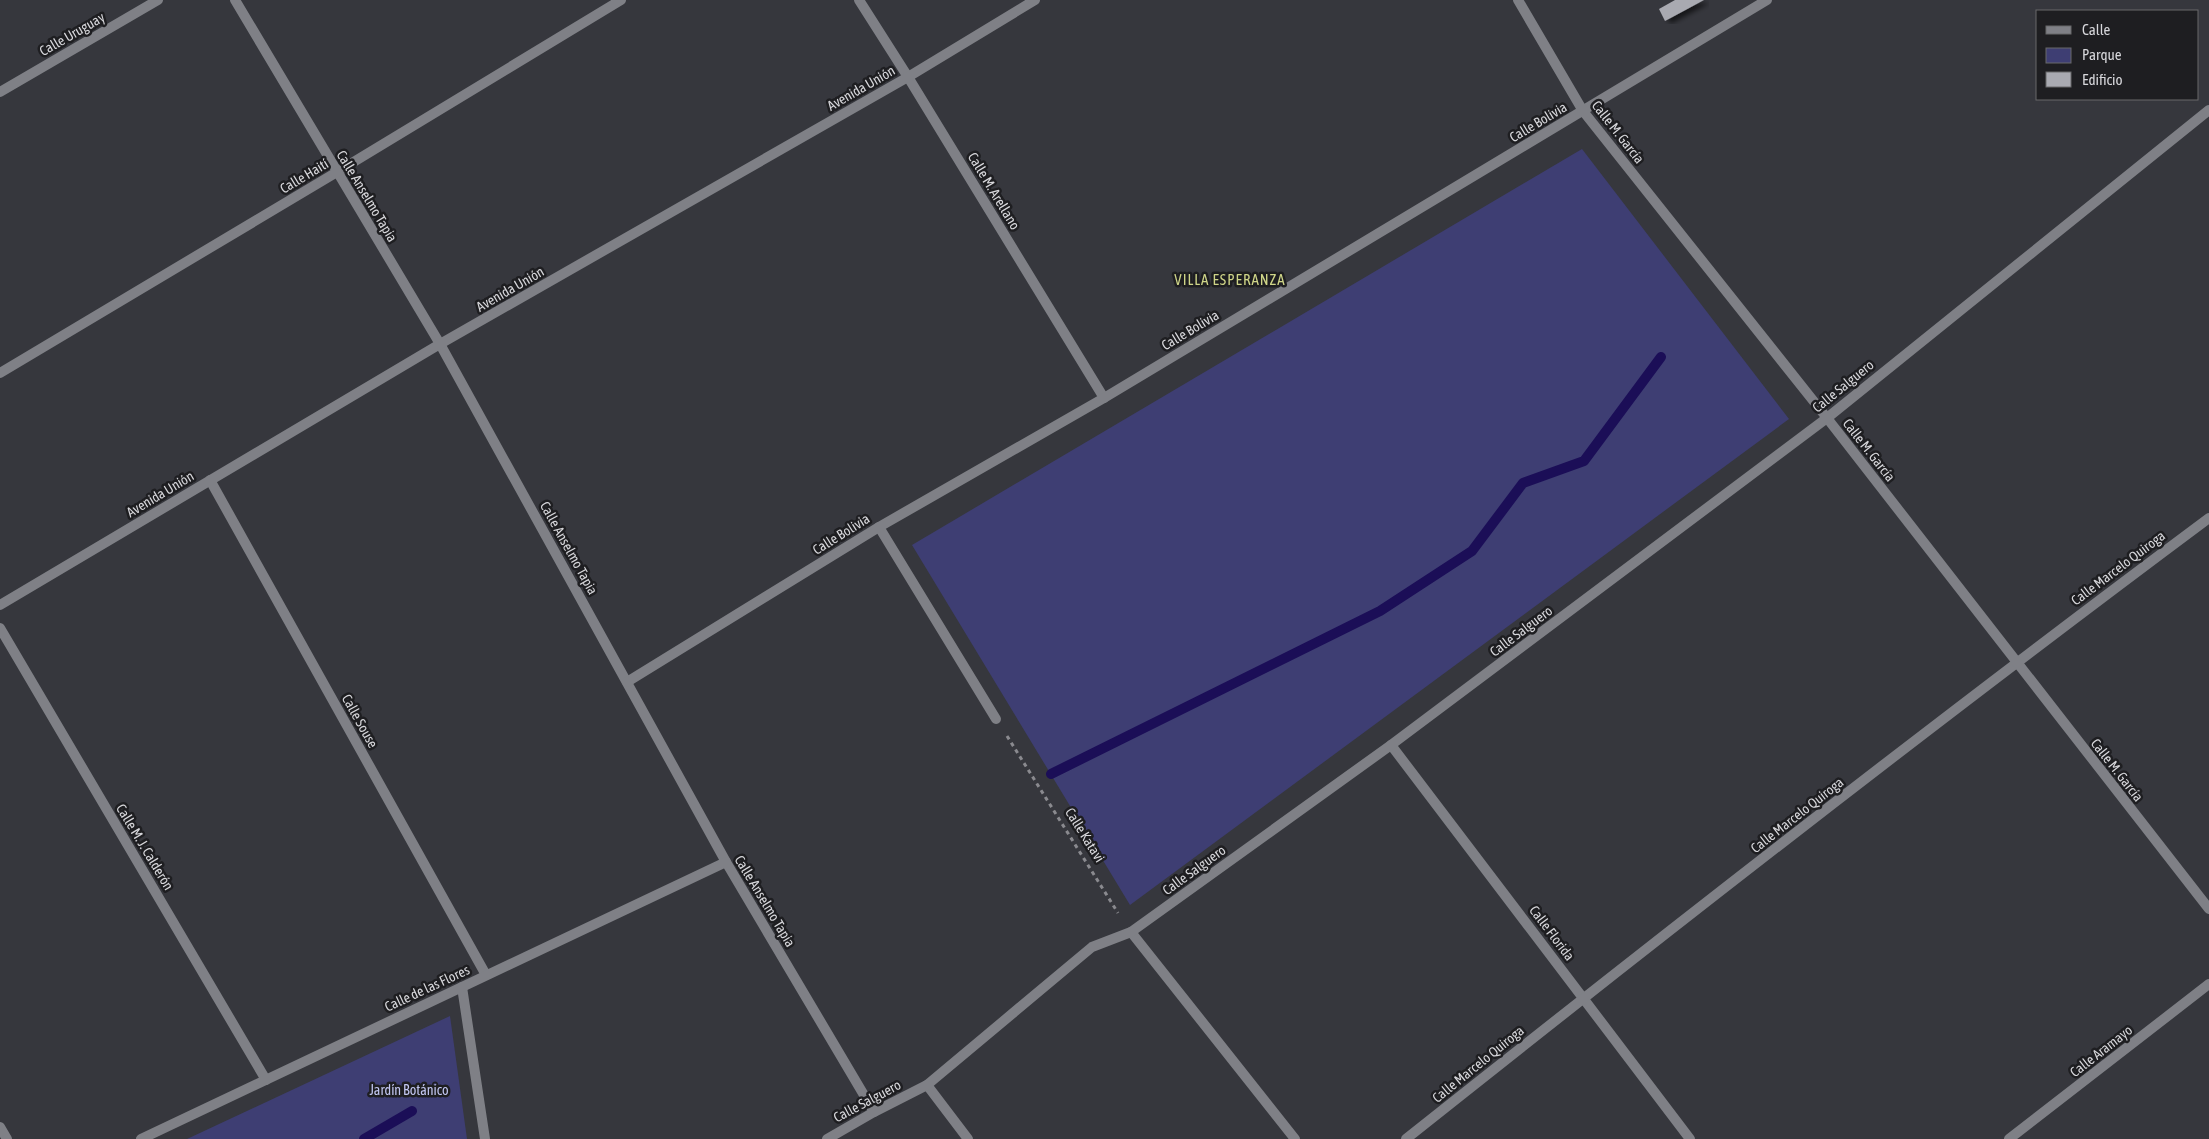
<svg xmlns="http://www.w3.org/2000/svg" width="2209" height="1139" font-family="'Asap Condensed',sans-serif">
	<defs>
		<filter id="shadow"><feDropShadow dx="5.5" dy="3" stdDeviation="2.5" flood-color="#0009"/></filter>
	</defs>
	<rect width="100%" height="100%" fill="#36373d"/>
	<g fill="#3e3e73">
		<path d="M1582 149 1789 419 1130 905 912 545Z"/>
		<path d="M450 1016 467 1139H187Z"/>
	</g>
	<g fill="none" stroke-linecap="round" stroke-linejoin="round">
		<g stroke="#1b0e57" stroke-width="10">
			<path d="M1051 774 1380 611 1472 551 1523 483 1584 461 1661 357"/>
			<path d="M364 1139 412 1111"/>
		</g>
	</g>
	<path fill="#a9aab1" filter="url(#shadow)" d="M1675 0H1704L1665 21 1659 9Z"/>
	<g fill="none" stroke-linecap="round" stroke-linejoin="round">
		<path stroke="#8a8a8f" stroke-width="3" stroke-dasharray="4 4" stroke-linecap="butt" d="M1007 736 1118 913"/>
		<g stroke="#7f8086" stroke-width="10">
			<path d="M235 0 440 344 726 862 874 1112"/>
			<path d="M859 0 908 77 1104 398"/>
			<path d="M0 92 158 0"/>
			<path d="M0 373 337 172 621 0"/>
			<path d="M210 480 486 975"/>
			<path d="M879 527 996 719"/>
			<path d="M0 628 266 1080"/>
			<path d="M627 682 879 527 1104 398 1767 0"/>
			<path d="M1391 745 1690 1139"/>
			<path d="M1131 932 1295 1139"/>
			<path d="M462 987 485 1139"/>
			<path d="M927 1085 968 1139"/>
			<path d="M0 1127 7 1139"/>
			<path d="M141 1139 726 862"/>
			<path d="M827 1139 874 1112 927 1085 1092 947 1131 932 1391 745 1827 418 2209 110"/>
			<path d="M1406 1139C1671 928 1938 720 2209 518"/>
			<path d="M2009 1139 2209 984"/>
		</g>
		<g stroke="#7f8086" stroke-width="10">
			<path d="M1518 0 1583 111 1827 418 2209 909"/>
			<path d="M0 605 440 344 908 77 1035 0"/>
		</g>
	</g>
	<g text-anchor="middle" stroke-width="5" stroke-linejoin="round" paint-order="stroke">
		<g font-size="14" fill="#d7d7db" stroke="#1e1e21">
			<text transform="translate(72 34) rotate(-30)" y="5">Calle Uruguay</text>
			<text transform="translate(861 88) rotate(-30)" y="5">Avenida Unión</text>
			<text transform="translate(1538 122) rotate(-31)" y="5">Calle Bolivia</text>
			<text transform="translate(1618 132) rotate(52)" y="5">Calle M. García</text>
			<text transform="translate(304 176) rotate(-31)" y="5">Calle Haití</text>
			<text transform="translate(994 191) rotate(59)" y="5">Calle M. Arellano</text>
			<text transform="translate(367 196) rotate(59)" y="5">Calle Anselmo Tapia</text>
			<text transform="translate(510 289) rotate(-30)" y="5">Avenida Unión</text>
			<text transform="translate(1190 330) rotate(-31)" y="5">Calle Bolivia</text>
			<text transform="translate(1843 386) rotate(-39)" y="5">Calle Salguero</text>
			<text transform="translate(1869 450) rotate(52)" y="5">Calle M. García</text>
			<text transform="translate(160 494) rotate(-31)" y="5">Avenida Unión</text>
			<text transform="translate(841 534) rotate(-32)" y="5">Calle Bolivia</text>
			<text transform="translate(569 548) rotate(61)" y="5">Calle Anselmo Tapia</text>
			<text transform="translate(2118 568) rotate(-37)" y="5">Calle Marcelo Quiroga</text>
			<text transform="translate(1521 631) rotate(-37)" y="5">Calle Salguero</text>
			<text transform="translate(360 721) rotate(61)" y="5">Calle Souse</text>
			<text transform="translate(2117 770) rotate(52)" y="5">Calle M. García</text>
			<text transform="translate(1797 815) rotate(-38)" y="5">Calle Marcelo Quiroga</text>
			<text transform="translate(1085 835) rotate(58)" y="5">Calle Katavi</text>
			<text transform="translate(145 847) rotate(59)" y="5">Calle M. J. Calderón</text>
			<text transform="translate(1194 870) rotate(-36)" y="5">Calle Salguero</text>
			<text transform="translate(765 901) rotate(59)" y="5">Calle Anselmo Tapia</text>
			<text transform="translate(1552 933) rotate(53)" y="5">Calle Florida</text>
			<text transform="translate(427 988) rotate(-25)" y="5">Calle de las Flores</text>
			<text transform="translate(2101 1051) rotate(-38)" y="5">Calle Aramayo</text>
			<text transform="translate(1478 1064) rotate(-39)" y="5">Calle Marcelo Quiroga</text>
			<text transform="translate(867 1101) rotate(-28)" y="5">Calle Salguero</text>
		</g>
		<g font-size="14" fill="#c2c6f1" stroke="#1e1e21">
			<text x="409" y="1095">Jardín Botánico</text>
		</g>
		<g font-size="15" letter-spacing="1" fill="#cfd588" stroke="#1e1e21">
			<text x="1230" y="285">VILLA ESPERANZA</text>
		</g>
	</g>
	<rect x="2036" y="10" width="162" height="90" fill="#1e1e21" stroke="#68686b"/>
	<rect x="2046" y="26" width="25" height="8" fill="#7f8086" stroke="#68686b"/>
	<text x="2082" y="35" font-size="15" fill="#d7d7db">Calle</text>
	<rect x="2046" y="48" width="25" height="15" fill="#3e3e73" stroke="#68686b"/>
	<text x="2082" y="60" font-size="15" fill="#d7d7db">Parque</text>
	<rect x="2046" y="72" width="25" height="15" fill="#a9aab1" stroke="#68686b"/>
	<text x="2082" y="85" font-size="15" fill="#d7d7db">Edificio</text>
</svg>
